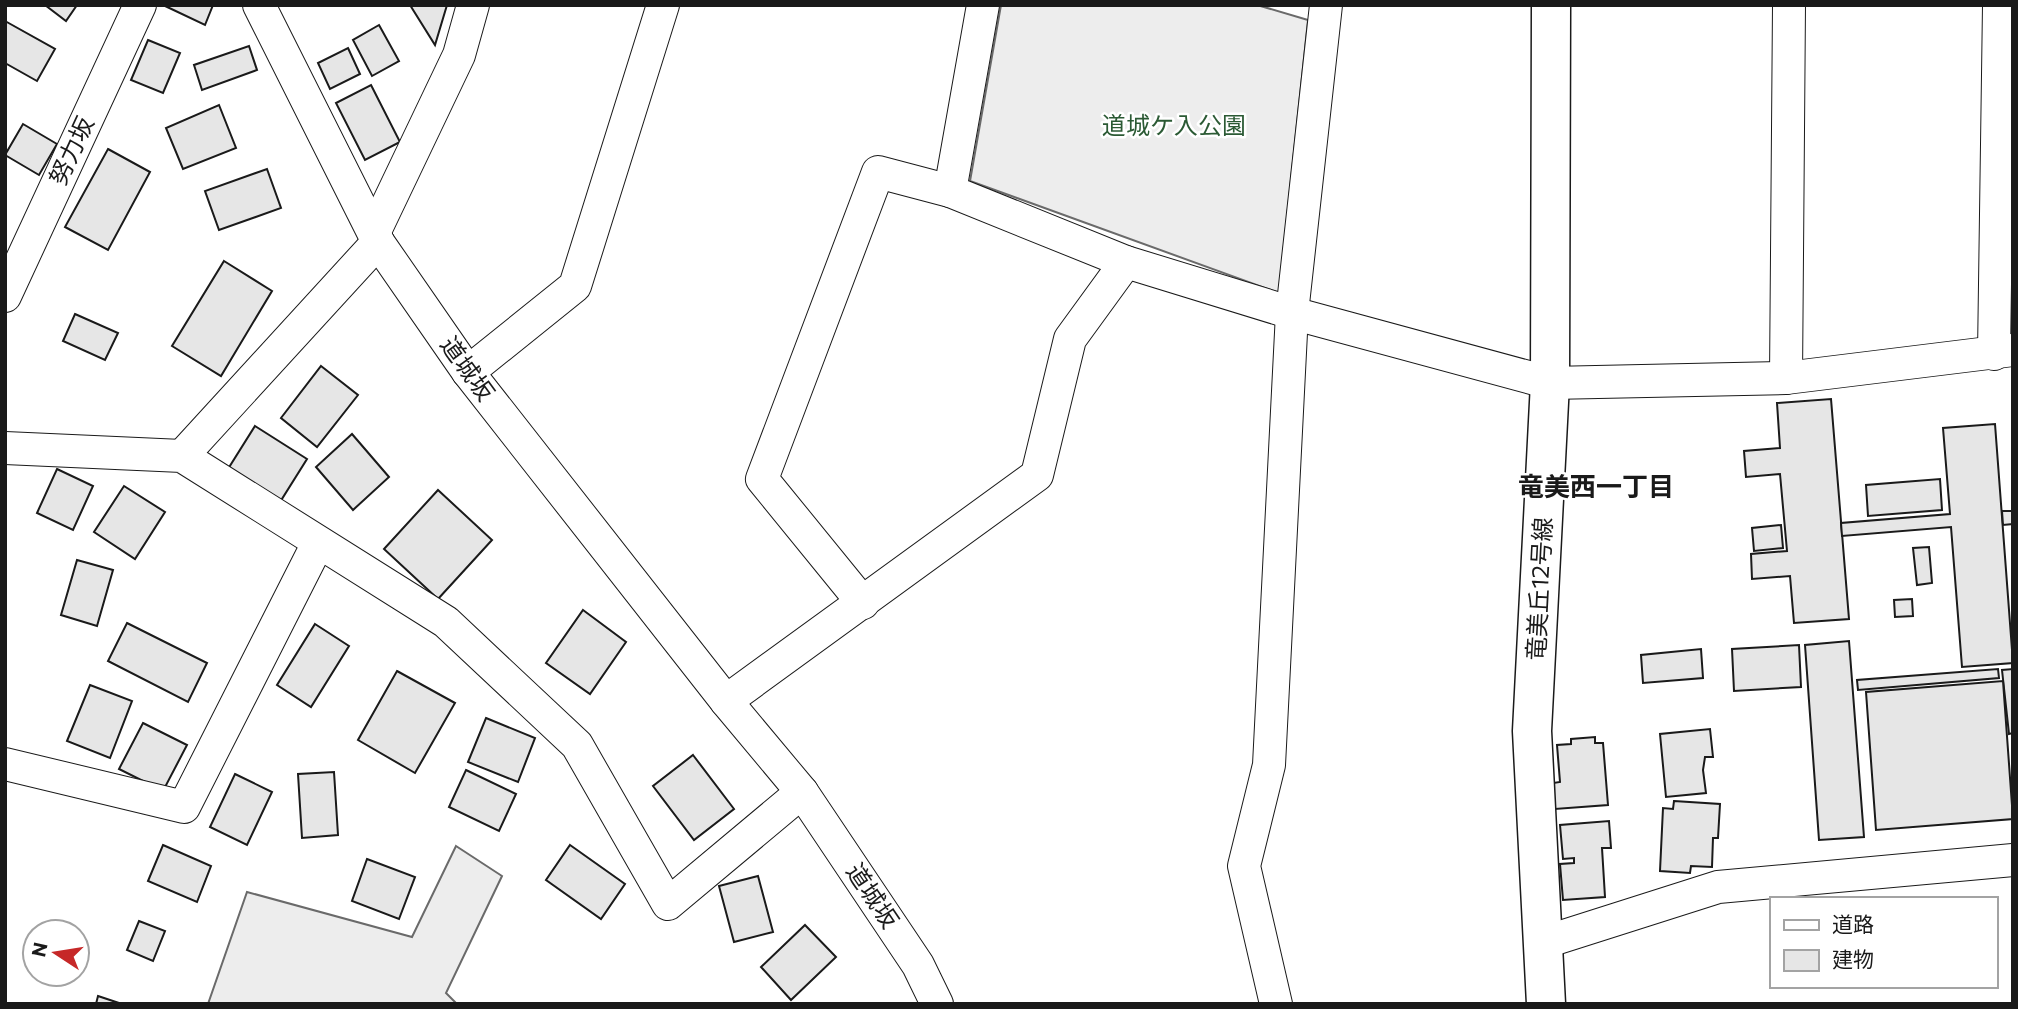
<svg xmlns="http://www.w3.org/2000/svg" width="2018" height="1009" font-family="Commissioner,'Noto Sans JP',sans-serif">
	<rect width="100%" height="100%" fill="#fff"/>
	<g fill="#ededed" stroke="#6a6a6a" stroke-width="2">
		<path d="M1001 5H1257L1308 20 1279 293 970 181Z"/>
		<path d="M456 846 502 876 446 993 457 1004H208L247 892 412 937Z"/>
	</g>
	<g fill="#e6e6e6" stroke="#1a1a1a" stroke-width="2">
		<path d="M45 5H77L66 21Z"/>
		<path d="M163 5H213L205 25Z"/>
		<path d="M410 5H447L435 45Z"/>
		<path d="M5 21 55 49 37 81 5 63Z"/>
		<path d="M379 25 399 61 372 76 353 40Z"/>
		<path d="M148 40 180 53 163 93 131 80Z"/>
		<path d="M249 46 257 70 202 90 194 65Z"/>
		<path d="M348 48 360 74 330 89 318 63Z"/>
		<path d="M371 85 400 142 365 160 336 103Z"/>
		<path d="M219 105 236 148 183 169 166 128Z"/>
		<path d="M23 124 57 144 39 175 5 155Z"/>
		<path d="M108 149 150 172 108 250 65 227Z"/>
		<path d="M267 169 281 208 219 230 205 191Z"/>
		<path d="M224 261 272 291 221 376 172 346Z"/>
		<path d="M75 314 118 333 105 360 63 341Z"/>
		<path d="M321 366 358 395 317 447 281 418Z"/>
		<path d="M1831 399 1849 619 1794 623 1790 576 1752 579 1751 554 1787 551 1780 474 1746 477 1744 451 1780 448 1777 403Z"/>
		<path d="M1995 424 2013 663 1962 667 1951 527 1842 536 1841 523 1950 514 1943 428Z"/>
		<path d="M255 426 307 459 280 502 228 469Z"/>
		<path d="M352 434 389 477 353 510 316 467Z"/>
		<path d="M57 469 93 486 73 530 37 513Z"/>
		<path d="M1940 479 1942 510 1868 516 1866 485Z"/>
		<path d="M124 486 165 512 135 559 94 532Z"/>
		<path d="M438 490 492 540 438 599 384 549Z"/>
		<path d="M2002 511H2013V524L2003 525Z"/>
		<path d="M1781 525 1783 548 1754 551 1752 528Z"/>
		<path d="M1929 547 1932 583 1917 585 1913 548Z"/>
		<path d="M77 560 113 570 97 626 61 615Z"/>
		<path d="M1912 599 1913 616 1895 617 1894 600Z"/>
		<path d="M583 610 626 642 590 694 546 663Z"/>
		<path d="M127 623 207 663 188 702 108 661Z"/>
		<path d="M315 624 349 646 311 707 277 685Z"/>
		<path d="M1849 641 1864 837 1819 840 1805 645Z"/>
		<path d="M1799 645 1801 687 1734 691 1732 649Z"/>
		<path d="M1701 649 1703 678 1643 683 1641 655Z"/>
		<path d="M1998 669 1999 678 1858 690 1857 680Z"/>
		<path d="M2013 669V733L2009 734 2002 670Z"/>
		<path d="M397 671 455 703 415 773 358 740Z"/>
		<path d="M2003 681 2013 819 1876 830 1866 692Z"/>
		<path d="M90 685 132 701 110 758 67 741Z"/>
		<path d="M486 718 535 738 518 782 468 762Z"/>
		<path d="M143 723 187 745 163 791 119 769Z"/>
		<path d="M1710 729 1713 757H1705L1703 770 1706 793 1666 797 1660 734Z"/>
		<path d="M1595 737V743H1603L1608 805 1555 809 1553 783 1560 782 1557 745 1571 744V739Z"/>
		<path d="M693 755 734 809 694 840 653 786Z"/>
		<path d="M466 770 516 794 499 831 449 807Z"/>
		<path d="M334 772 338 835 302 838 298 774Z"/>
		<path d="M235 774 272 792 247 845 210 827Z"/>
		<path d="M1674 801 1720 804 1718 838H1713L1712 867 1691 866 1690 873 1660 871 1663 808 1673 809Z"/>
		<path d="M1609 821 1611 848H1602L1605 897 1563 900 1560 864 1574 863V858L1563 859 1560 825Z"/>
		<path d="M163 845 211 866 197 902 148 881Z"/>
		<path d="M570 845 625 884 601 919 546 880Z"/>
		<path d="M367 859 415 877 399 919 352 901Z"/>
		<path d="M758 876 773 932 734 942 719 886Z"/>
		<path d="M139 921 165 931 153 961 127 950Z"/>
		<path d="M805 925 836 957 791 1000 761 967Z"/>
		<path d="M98 996 122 1004H96Z"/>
	</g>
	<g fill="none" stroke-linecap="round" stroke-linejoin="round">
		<g stroke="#1a1a1a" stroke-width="34">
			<g id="minor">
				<path d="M259 5 378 242 468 372 726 701 802 792 918 965 937 1004"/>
				<path d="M983 5 950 191 1126 262 1292 313 1550 383 1786 378 2013 350"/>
				<path d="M378 242 374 233 459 55 473 5"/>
				<path d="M5 296 140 5"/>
				<path d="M1994 354 1999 5"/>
				<path d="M468 372 575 286 663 5"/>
				<path d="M1786 378 1789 5"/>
				<path d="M5 448 182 456 446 622 577 745 668 904 802 792"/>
				<path d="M182 456 378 242"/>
				<path d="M863 603 762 479 878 172 950 191"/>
				<path d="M726 701 1037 475 1070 339 1126 262"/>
				<path d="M5 764 184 807 318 543"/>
				<path d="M1542 943 1718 887 2013 860"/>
				<path d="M1276 1004 1244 866 1269 765 1292 313 1326 5"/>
			</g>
		</g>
		<g stroke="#1a1a1a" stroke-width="41">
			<path id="tertiary" d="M1546 1004 1532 731 1550 383 1551 5"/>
		</g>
		<use href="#minor" stroke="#fff" stroke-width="32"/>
		<use href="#tertiary" stroke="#fff" stroke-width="38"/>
	</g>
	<g text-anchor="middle" stroke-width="5" stroke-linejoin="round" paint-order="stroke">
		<g font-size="24" fill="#2b5a34" stroke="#fff">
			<text x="1174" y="134">道城ケ入公園</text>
		</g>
		<g font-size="24" fill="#1a1a1a" stroke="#fff">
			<text transform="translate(72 151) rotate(-65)" y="8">努力坂</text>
			<text transform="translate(467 369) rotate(54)" y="8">道城坂</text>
			<text transform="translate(1540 589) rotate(-87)" y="8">竜美丘12号線</text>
			<text transform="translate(872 896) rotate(56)" y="8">道城坂</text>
		</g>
		<g font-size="26" font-weight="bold" fill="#1a1a1a" stroke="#fff">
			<text x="1596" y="496">竜美西一丁目</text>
		</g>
	</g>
	<rect width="2018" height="1009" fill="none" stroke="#1a1a1a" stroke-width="14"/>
	<rect x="1770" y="897" width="228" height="91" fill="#ffffff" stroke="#a3a3a3" stroke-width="2"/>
	<rect x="1784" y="920" width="35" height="10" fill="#ffffff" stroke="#a3a3a3" stroke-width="2"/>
	<text x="1832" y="932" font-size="21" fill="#1a1a1a">道路</text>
	<rect x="1784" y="950" width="35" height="21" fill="#e6e6e6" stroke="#a3a3a3" stroke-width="2"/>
	<text x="1832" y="967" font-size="21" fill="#1a1a1a">建物</text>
	<g transform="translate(56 953) rotate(282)"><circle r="33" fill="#ffffff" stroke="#a3a3a3" stroke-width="2"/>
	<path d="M0-5L12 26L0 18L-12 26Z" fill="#c62828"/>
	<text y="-10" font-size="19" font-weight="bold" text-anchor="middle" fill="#1a1a1a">N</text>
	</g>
</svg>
